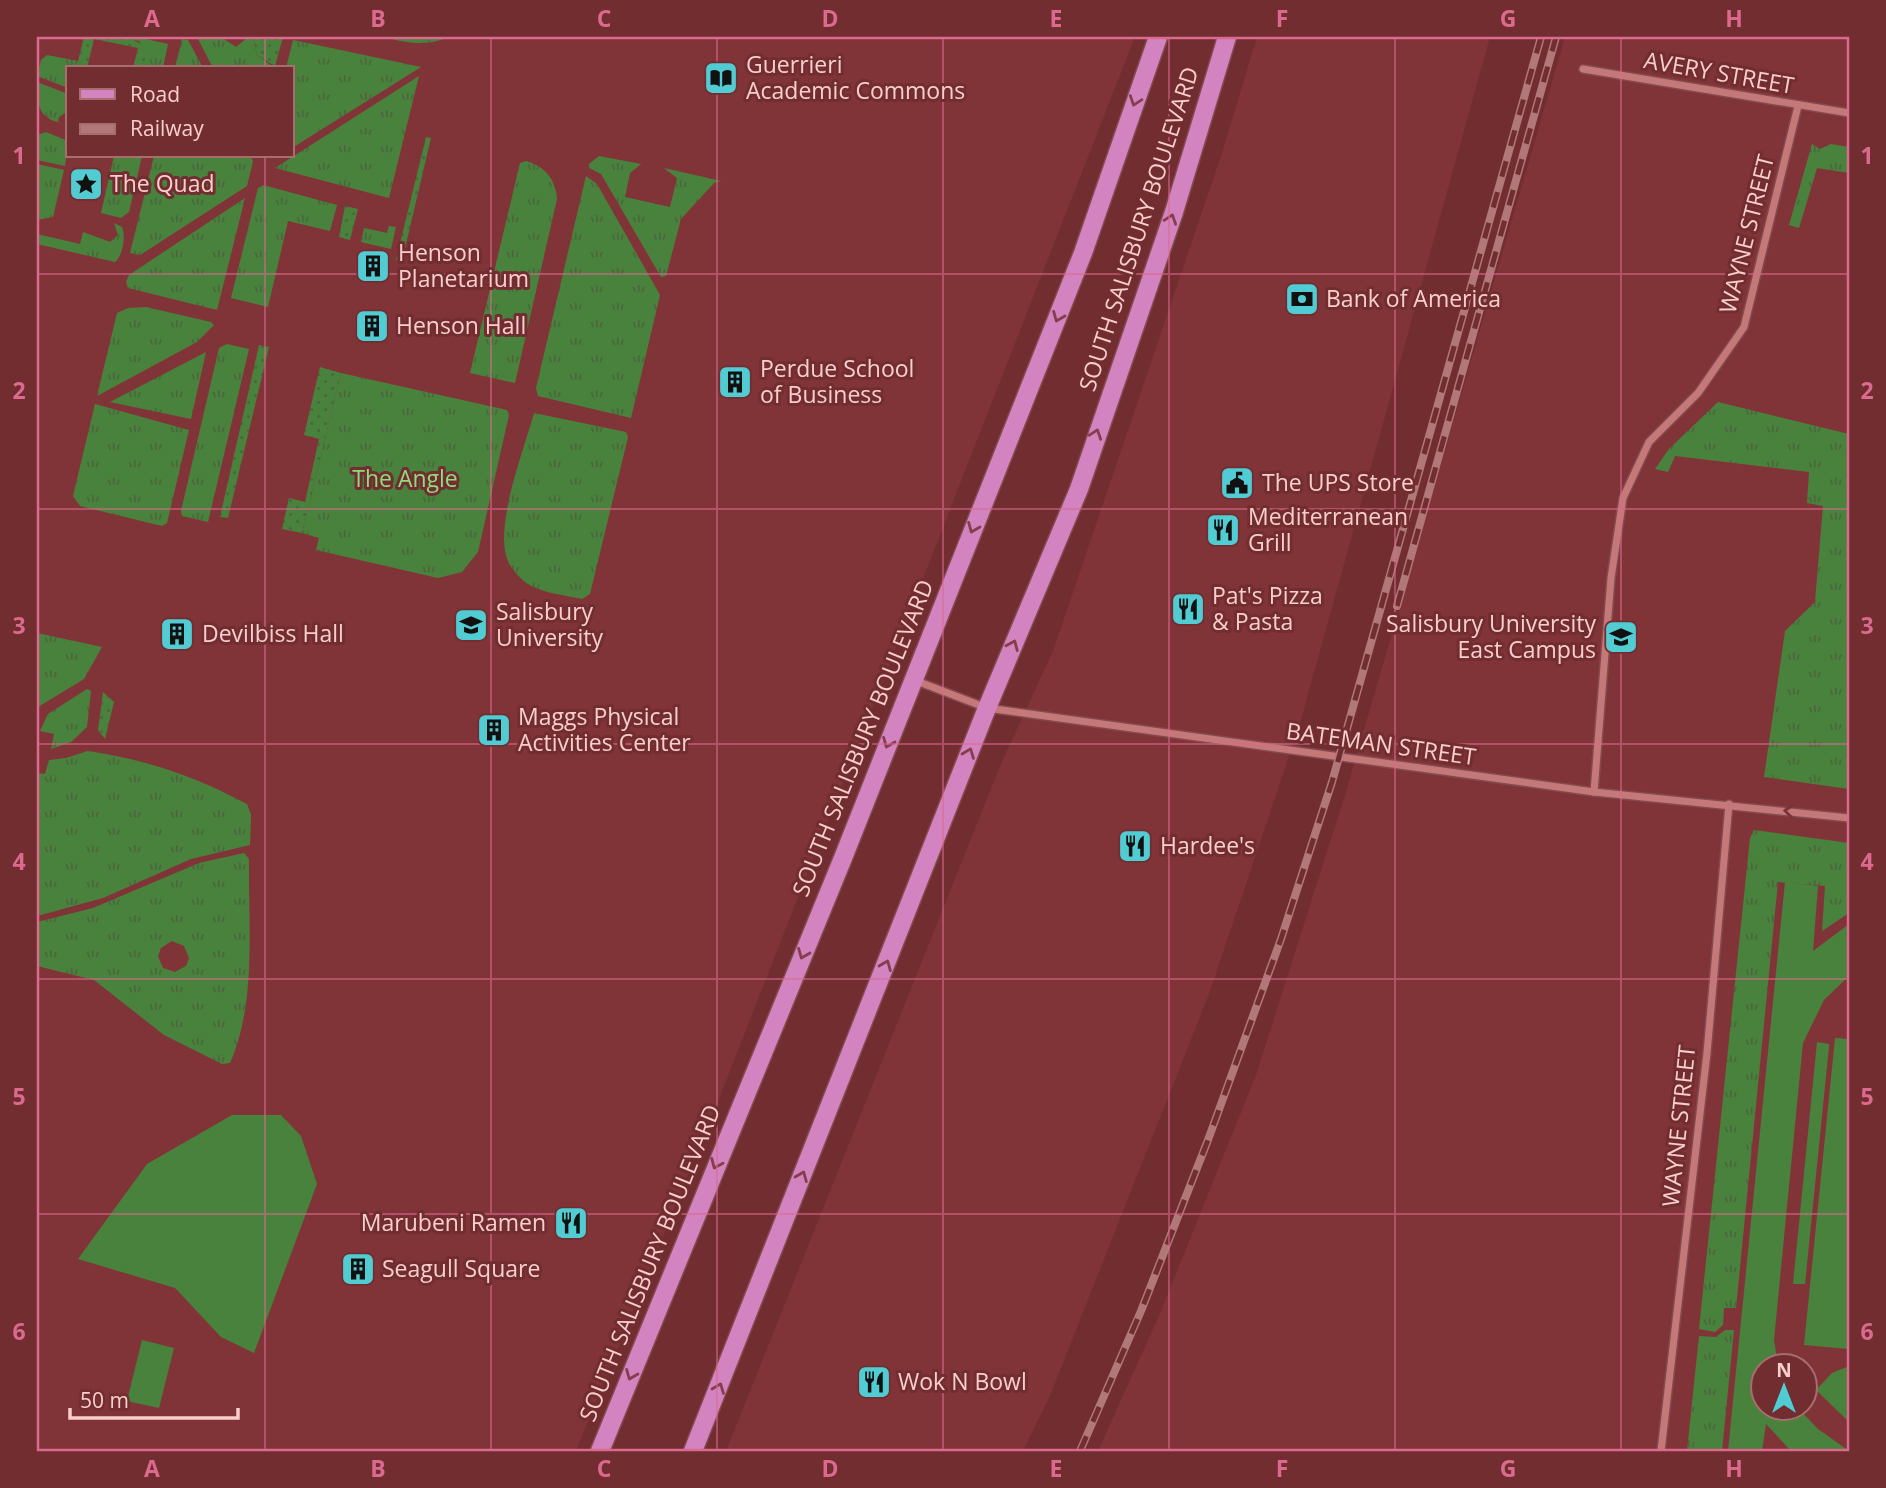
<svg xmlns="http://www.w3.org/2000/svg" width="1886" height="1488" font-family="'Open Sans',sans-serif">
	<defs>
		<pattern id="grass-tufts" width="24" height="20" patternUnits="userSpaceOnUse" patternTransform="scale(1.75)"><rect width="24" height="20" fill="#49823c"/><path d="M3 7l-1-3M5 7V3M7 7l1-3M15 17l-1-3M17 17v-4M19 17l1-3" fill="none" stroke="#4a673d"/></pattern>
		<pattern id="garden-dots" width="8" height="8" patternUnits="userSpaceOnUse" patternTransform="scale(1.75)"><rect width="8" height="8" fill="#49823c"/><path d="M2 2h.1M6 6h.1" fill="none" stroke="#4a673d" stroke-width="1.8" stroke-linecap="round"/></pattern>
	</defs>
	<rect width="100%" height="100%" fill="#712d30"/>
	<g fill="#813438" fill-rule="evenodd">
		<path d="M37 37H1135L721 1094 576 1451H37ZM68 68H292V156H68Z"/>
		<path d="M1257 37H1490L1299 727 1209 994 1050 1396 1023 1451H726L1000 766 1053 651 1222 153Z"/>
		<path d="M1565 37H1849V1451H1098L1158 1318 1256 1075 1345 795ZM1764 1366H1806V1408H1764Z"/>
	</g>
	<g fill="url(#grass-tufts)" fill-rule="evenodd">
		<path d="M120 37H137L168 44 163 67 148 68 139 41Z"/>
		<path d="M197 37H221L236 47 248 37H253L257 55 275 68H213Z"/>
		<path d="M383 37H449C425 47 408 43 383 37Z"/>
		<path d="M182 39 188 40 203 68H175Z"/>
		<path d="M293 40 421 67 292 148V68H286Z"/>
		<path d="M47 55 78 61 83 68H68V88L37 76 41 60Z"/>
		<path d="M419 76 389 198 275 168Z"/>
		<path d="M37 82 68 94V111L59 117 58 122C37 117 37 101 37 82Z"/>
		<path d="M46 132 68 141 65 166 37 160V135Z"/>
		<path d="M1812 144 1820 149 1831 144 1849 147V173L1817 168 1799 228 1789 225Z"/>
		<path d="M114 156H142L129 212 121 218 101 213Z"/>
		<path d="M154 156H250L253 161 247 186 140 255 130 253Z"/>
		<path d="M599 156 641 164 630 173 625 197 670 207 677 178 664 168 721 181 714 183 681 219 666 276 661 277 601 174 589 168V164Z"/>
		<path d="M526 161C546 167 555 179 557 199L515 383 470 373 520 163Z"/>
		<path d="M37 164 64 170 53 217 37 220Z"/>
		<path d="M586 176 597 184 660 295 631 418 538 396 536 388Z"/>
		<path d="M263 185 337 205 330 231 288 221 268 307 231 298 258 188Z"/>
		<path d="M245 198 217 310 128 288 126 282 129 275Z"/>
		<path d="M114 223 122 227C126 237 123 255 115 262L37 244V234L80 244 83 232 110 242 118 235Z"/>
		<path d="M389 226 396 227 391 249 361 242 364 228 387 233Z"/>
		<path d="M146 307 211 322 214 325 197 342 97 396 117 313 128 308Z"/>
		<path d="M227 344 249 349 208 522 182 516 181 511 219 348Z"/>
		<path d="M206 352 191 419 110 402Z"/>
		<path d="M341 373 507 410 509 415 478 552 462 572 438 578 316 550 319 538 302 533Z"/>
		<path d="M1718 402 1849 434V789L1764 777 1785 631 1815 602 1823 506 1807 503 1809 472 1675 456 1668 472 1655 469 1669 449Z"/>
		<path d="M95 404 189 430 167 523 162 526 80 506 73 496Z"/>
		<path d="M534 413 626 432 628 437 590 594 582 599C565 595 540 593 525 582 520 578 510 567 508 561 493 528 525 447 534 413Z"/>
		<path d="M37 633 102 647 84 679 38 707Z"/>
		<path d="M87 689 91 691 87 727 71 742 51 749 54 734 40 731 48 714Z"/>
		<path d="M88 751C148 760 194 776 247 804L251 815 250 845 191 859 103 898 37 916V773L45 774 49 760 66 758Z"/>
		<path d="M1754 830 1849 843V913L1822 931 1825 886 1778 882 1736 1308H1724L1723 1325 1715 1332 1699 1329 1750 838Z"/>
		<path d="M244 853 249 859C248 925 257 1002 230 1063L222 1064 164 1035 94 980 37 966V922L93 908 199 863ZM172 941 184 946 189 958 186 966 175 972 163 968 158 956 161 948Z"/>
		<path d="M1725 1330H1734L1722 1451H1687L1699 1336 1716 1337Z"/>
	</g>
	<g fill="url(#garden-dots)">
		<path d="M84 37C113 37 149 29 148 68H133L138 48 94 39 87 68H83L78 61Z"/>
		<path d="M253 37H283L275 66 257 55Z"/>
		<path d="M426 137 431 138 402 261 396 260Z"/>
		<path d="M345 206 358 209 350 240 339 237Z"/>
		<path d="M259 345 269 347 228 518 220 517Z"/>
		<path d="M320 367 341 373 302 533 282 529 289 498 305 502 319 439 304 435Z"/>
		<path d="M103 692 114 702 105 739 98 730Z"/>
	</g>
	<g fill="#49823c">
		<path d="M1785 882 1818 886 1813 951 1849 924V976L1824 1000 1803 1043 1774 1340 1778 1365 1764 1366V1408H1798L1818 1429 1849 1451H1791L1766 1424 1762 1451H1728Z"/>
		<path d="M1835 1038 1849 1039V1349L1804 1345Z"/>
		<path d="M1817 1042 1829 1044V1047L1805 1284H1793Z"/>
		<path d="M232 1115H281L301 1136 317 1184 254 1353 221 1337 175 1288 78 1259 147 1164Z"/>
		<path d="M142 1340 174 1348 159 1408 127 1401Z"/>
		<path d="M1849 1366V1422L1816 1390 1832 1373Z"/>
	</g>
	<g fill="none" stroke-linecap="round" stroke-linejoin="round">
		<g stroke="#84494e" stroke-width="10">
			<g id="minor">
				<path d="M1583 69 1849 113"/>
				<path d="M914 680 987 708 1594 792 1849 818"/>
				<path d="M1594 792 1611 578 1623 498 1649 442 1698 393 1744 327 1798 106"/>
				<path d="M1661 1451 1707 1053 1729 804"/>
			</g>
		</g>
		<g stroke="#84494e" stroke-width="21">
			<g id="primary">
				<path d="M600 1451 843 858 1083 253 1158 37"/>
				<path d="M693 1451 987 708 1079 489 1174 212 1227 37"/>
			</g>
		</g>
		<use href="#minor" stroke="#c57878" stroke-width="7"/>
		<use href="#primary" stroke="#d383bf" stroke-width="18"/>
		<g stroke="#b07879" stroke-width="8">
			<g id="rail">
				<path d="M1397 606 1556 37"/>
				<path d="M1080 1451 1141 1311 1208 1140 1281 939 1332 782 1541 37"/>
			</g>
		</g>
		<use href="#rail" stroke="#712d30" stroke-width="5" stroke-dasharray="16" stroke-linecap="butt"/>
	</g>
	<defs><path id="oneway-chevron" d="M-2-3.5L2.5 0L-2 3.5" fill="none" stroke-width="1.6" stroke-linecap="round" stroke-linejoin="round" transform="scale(1.75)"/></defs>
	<g stroke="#853e4d">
		<use href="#oneway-chevron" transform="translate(1135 101) rotate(109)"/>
		<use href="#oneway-chevron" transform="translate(1171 219) rotate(-71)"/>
		<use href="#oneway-chevron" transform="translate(1058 317) rotate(112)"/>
		<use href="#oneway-chevron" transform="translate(1096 434) rotate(-71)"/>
		<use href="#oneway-chevron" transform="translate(973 528) rotate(112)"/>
		<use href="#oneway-chevron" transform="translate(1013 645) rotate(-67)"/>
		<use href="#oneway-chevron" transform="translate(888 743) rotate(112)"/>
		<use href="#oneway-chevron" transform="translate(969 753) rotate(-69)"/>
		<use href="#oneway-chevron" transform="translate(803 954) rotate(112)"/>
		<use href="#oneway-chevron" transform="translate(886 965) rotate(-68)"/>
		<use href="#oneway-chevron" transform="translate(716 1164) rotate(113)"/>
		<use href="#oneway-chevron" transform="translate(802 1176) rotate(-68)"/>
		<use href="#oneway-chevron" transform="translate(631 1375) rotate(112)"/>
		<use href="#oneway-chevron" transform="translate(719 1388) rotate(-69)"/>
	</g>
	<use stroke="#793437" href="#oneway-chevron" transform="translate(1789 811) rotate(-174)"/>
	<path fill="none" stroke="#db6a8e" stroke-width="2" stroke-opacity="0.55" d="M265 37V68M491 37V1451M717 37V1451M943 37V1451M1169 37V1451M1395 37V1451M1621 37V1451M265 156V1451M37 274H1849M37 509H1849M37 744H1849M37 979H1849M37 1214H1849"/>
	<defs>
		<g id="library-square" transform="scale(1.75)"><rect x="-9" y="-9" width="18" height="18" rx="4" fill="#51ccd2" stroke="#712d30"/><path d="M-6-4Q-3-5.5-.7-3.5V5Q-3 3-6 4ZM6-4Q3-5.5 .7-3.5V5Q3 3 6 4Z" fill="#111"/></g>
		<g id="sight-square" transform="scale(1.75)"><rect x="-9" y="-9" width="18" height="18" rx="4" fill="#51ccd2" stroke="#712d30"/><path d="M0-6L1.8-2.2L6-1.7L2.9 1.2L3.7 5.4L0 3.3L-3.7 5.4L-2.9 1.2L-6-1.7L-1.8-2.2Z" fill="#111"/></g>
		<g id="building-square" transform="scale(1.75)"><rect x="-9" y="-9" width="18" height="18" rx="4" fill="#51ccd2" stroke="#712d30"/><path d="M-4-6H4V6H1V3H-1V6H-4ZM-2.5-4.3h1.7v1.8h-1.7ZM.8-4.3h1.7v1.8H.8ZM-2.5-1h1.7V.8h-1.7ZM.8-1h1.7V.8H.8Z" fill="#111"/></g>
		<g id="bank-square" transform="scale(1.75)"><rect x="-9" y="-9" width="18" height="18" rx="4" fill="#51ccd2" stroke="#712d30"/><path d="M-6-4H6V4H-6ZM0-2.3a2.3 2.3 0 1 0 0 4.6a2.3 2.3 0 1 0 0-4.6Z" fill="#111"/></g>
		<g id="civic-square" transform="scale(1.75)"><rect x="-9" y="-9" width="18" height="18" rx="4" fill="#51ccd2" stroke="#712d30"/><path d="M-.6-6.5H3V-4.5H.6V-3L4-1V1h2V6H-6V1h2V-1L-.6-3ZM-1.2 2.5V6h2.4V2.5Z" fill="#111"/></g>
		<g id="restaurant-square" transform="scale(1.75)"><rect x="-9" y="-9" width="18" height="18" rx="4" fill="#51ccd2" stroke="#712d30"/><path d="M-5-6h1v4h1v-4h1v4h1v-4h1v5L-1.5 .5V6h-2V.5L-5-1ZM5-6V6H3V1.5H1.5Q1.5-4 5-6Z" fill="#111"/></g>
		<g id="university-square" transform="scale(1.75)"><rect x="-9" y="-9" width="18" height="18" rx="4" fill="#51ccd2" stroke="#712d30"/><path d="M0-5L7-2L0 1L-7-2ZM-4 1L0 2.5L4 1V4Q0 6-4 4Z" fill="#111"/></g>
	</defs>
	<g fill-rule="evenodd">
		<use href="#library-square" x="721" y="78"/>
		<use href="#sight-square" x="86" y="184"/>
		<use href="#building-square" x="373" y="266"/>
		<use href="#bank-square" x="1302" y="299"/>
		<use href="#building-square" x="372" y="326"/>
		<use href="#building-square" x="735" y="382"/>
		<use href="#civic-square" x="1237" y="483"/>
		<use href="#restaurant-square" x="1223" y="530"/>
		<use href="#restaurant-square" x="1188" y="609"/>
		<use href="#university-square" x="471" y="625"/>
		<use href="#building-square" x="177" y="634"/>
		<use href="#university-square" x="1621" y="637"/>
		<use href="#building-square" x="494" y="730"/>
		<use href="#restaurant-square" x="1135" y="846"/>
		<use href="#restaurant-square" x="571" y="1223"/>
		<use href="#building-square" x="358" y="1269"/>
		<use href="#restaurant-square" x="874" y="1382"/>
	</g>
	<g text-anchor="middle" stroke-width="6" stroke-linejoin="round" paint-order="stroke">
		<g font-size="23" fill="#f9cecd" stroke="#712d30" text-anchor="start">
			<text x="746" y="73">Guerrieri<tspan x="746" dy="26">Academic Commons</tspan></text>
			<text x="110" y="192">The Quad</text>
			<text x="398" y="261">Henson<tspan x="398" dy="26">Planetarium</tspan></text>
			<text x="1326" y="307">Bank of America</text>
			<text x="396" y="334">Henson Hall</text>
			<text x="760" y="377">Perdue School<tspan x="760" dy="26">of Business</tspan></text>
			<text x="1262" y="491">The UPS Store</text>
			<text x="1248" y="525">Mediterranean<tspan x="1248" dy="26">Grill</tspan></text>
			<text x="1212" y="604">Pat's Pizza<tspan x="1212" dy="26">&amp; Pasta</tspan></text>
			<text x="496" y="620">Salisbury<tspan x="496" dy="26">University</tspan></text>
			<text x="1596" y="632" text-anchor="end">Salisbury University<tspan x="1596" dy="26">East Campus</tspan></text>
			<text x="202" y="642">Devilbiss Hall</text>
			<text x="518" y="725">Maggs Physical<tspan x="518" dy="26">Activities Center</tspan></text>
			<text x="1160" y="854">Hardee's</text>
			<text x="546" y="1231" text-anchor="end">Marubeni Ramen</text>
			<text x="382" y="1277">Seagull Square</text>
			<text x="898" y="1390">Wok N Bowl</text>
		</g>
		<g font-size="23" fill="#f9cecd" stroke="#712d30">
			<text transform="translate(1719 73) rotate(10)" y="8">AVERY STREET</text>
			<text transform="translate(1139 229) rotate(-72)" y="8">SOUTH SALISBURY BOULEVARD</text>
			<text transform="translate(1747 234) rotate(-76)" y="8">WAYNE STREET</text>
			<text transform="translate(863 738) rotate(-68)" y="8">SOUTH SALISBURY BOULEVARD</text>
			<text transform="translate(1381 744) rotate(8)" y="8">BATEMAN STREET</text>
			<text transform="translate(1679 1126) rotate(-84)" y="8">WAYNE STREET</text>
			<text transform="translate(650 1263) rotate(-68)" y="8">SOUTH SALISBURY BOULEVARD</text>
		</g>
		<g font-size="23" fill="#8edc7c" stroke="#712d30">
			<text x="405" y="487">The Angle</text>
		</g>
	</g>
	<rect width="1886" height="1488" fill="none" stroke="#712d30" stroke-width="77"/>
	<rect x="66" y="66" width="228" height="91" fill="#712d30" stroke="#a76d6f" stroke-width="2"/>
	<rect x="80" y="89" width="35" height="10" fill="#d383bf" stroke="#a76d6f" stroke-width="2"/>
	<text x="130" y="102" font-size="21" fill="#f9cecd">Road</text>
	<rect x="80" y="124" width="35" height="10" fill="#b07879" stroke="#a76d6f" stroke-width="2"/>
	<text x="130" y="136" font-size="21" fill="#f9cecd">Railway</text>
	<g transform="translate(1784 1387)"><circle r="33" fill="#712d30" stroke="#a76d6f" stroke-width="2"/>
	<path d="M0-5L12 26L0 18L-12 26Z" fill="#51ccd2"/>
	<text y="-10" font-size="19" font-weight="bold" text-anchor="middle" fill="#f9cecd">N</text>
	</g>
	<path d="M70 1408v10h168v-10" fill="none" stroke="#f9cecd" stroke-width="3.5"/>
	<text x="80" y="1408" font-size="21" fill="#f9cecd" stroke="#712d30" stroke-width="5" paint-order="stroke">50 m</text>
	<rect x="38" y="38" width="1810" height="1412" fill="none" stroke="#db6a8e" stroke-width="2.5"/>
	<g font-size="23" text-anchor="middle" font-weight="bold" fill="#db6a8e">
		<text x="152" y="27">A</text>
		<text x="378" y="27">B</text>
		<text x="604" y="27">C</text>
		<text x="830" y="27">D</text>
		<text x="1056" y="27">E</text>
		<text x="1282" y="27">F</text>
		<text x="1508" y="27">G</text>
		<text x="1734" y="27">H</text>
		<text x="19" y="164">1</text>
		<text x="1867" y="164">1</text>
		<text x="19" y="399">2</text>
		<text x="1867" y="399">2</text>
		<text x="19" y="634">3</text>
		<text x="1867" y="634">3</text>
		<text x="19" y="870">4</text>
		<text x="1867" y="870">4</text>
		<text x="19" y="1105">5</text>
		<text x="1867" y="1105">5</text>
		<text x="19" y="1340">6</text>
		<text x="1867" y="1340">6</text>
		<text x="152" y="1477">A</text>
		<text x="378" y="1477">B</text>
		<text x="604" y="1477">C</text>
		<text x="830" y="1477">D</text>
		<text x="1056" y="1477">E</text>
		<text x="1282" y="1477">F</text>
		<text x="1508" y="1477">G</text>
		<text x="1734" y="1477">H</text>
	</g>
</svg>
